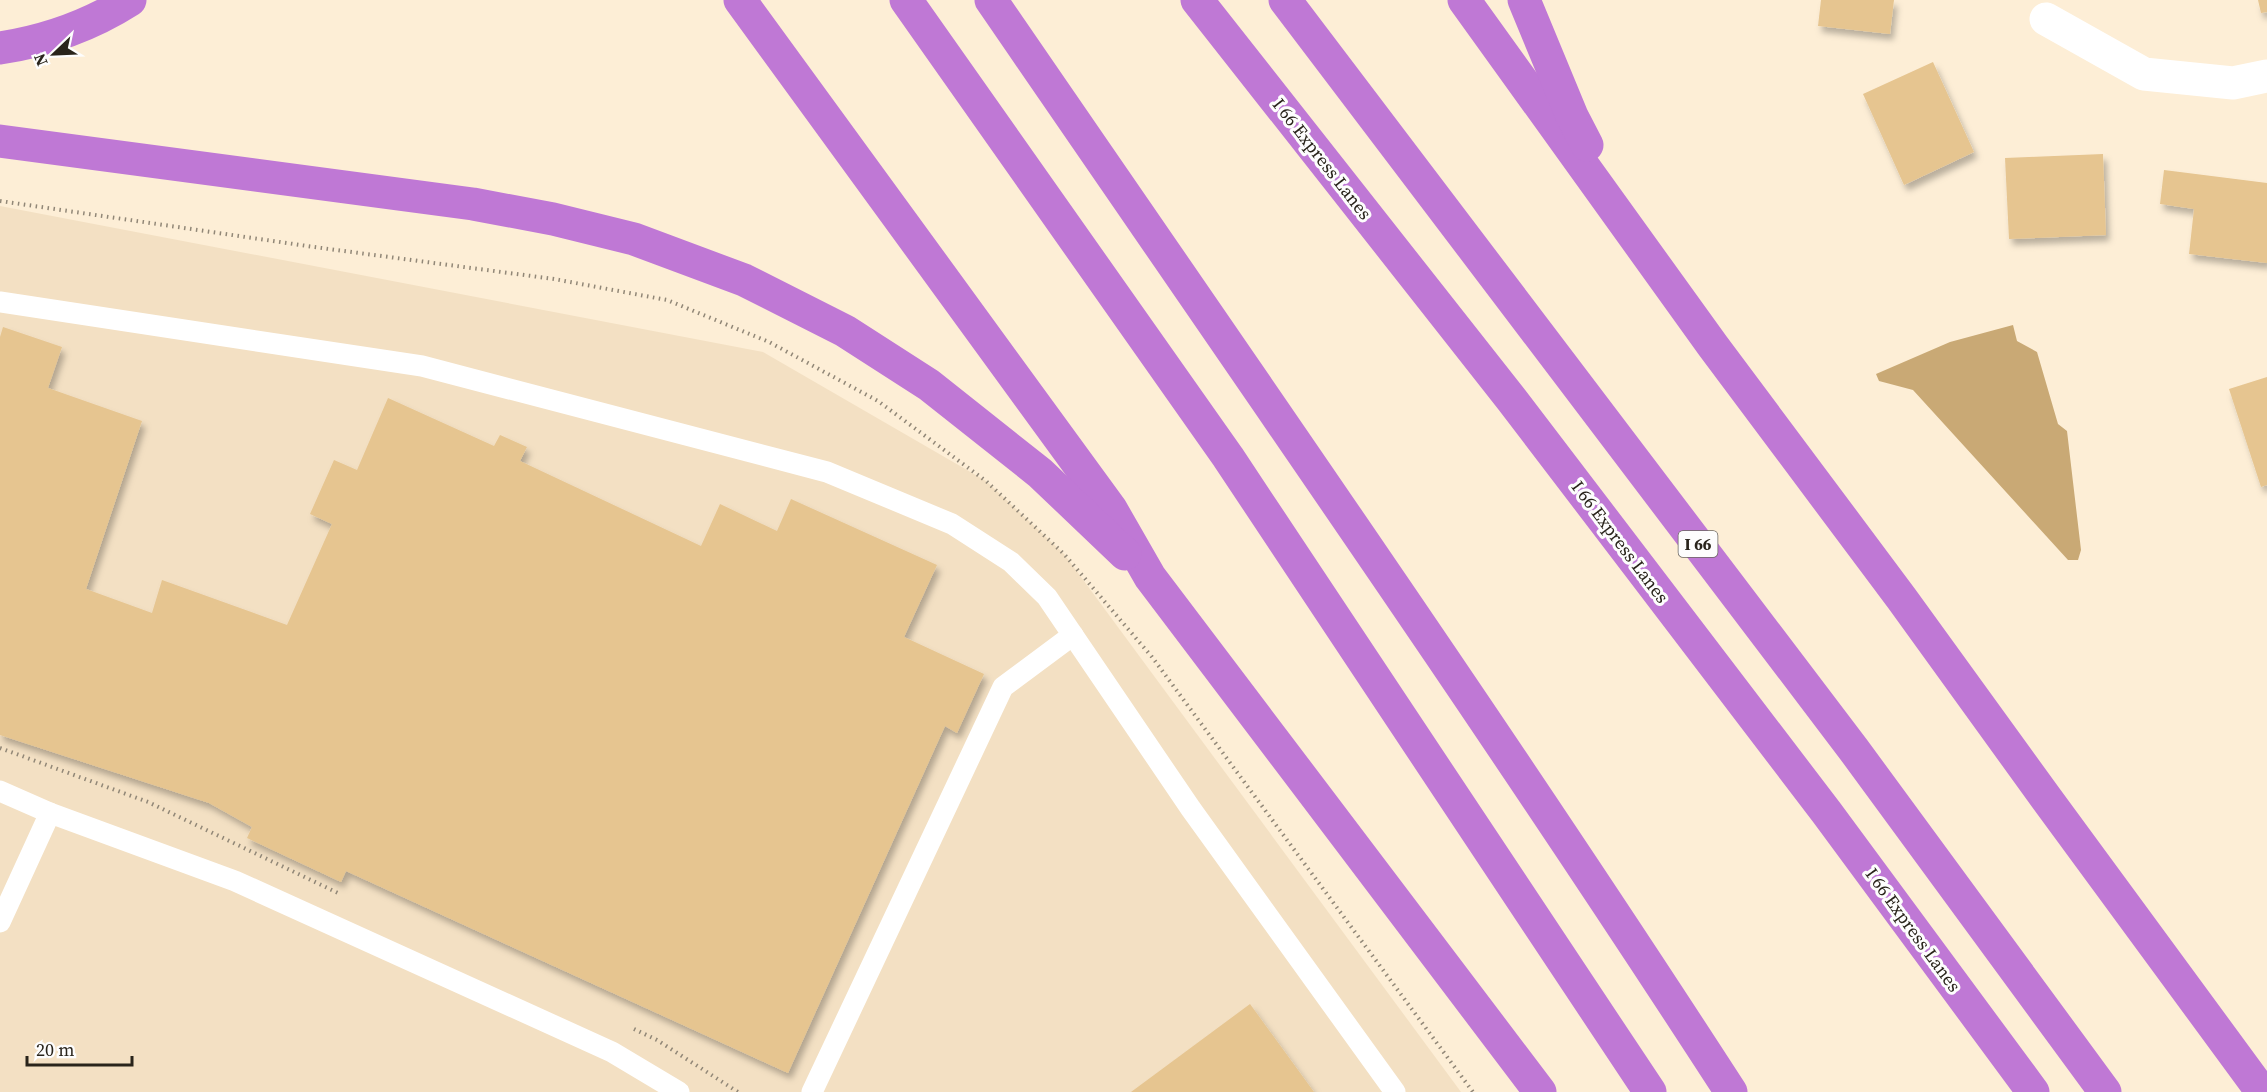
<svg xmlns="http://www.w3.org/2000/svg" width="2267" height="1092" font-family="'Source Serif 4',serif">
	<defs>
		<filter id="shadow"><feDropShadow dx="3.5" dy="6" stdDeviation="3" flood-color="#0004"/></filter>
	</defs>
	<rect width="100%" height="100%" fill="#fdeed6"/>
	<path fill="#f3e0c3" d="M0 206 763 352 986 481 1064 554 1461 1092H0Z"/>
	<path fill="#c9a975" d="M2013 325 2017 341 2037 352 2058 424 2067 431 2081 550 2078 560H2068L1913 390 1879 381 1876 374 1950 342Z"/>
	<g fill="#e6c590" filter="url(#shadow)">
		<path d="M1821 0H1894L1890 34 1818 26Z"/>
		<path d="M2258 0H2267V12L2261 13Z"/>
		<path d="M1933 62 1974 152 1904 185 1863 94Z"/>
		<path d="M2103 154 2106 235 2009 239 2005 158Z"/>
		<path d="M2164 170 2267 183V263L2189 254 2194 209 2160 204Z"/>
		<path d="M3 327 62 347 48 388 142 421 86 589 152 613 162 580 287 625 332 524 310 514 334 460 357 470 388 398 494 446 500 435 527 447 520 461 701 546 720 504 777 531 791 499 937 565 904 637 984 674 957 733 945 726 788 1073 346 871 341 882 247 838 252 827 209 803 0 735V337Z"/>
		<path d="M2267 377V485L2261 487 2229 389Z"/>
		<path d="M1250 1004 1314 1092H1131Z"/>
	</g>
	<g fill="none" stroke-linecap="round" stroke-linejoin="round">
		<g stroke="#918777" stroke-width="4" stroke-dasharray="1.5 4.5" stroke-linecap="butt">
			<path d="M0 201 314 247 554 279 667 300 769 342 878 401 986 481 1064 554 1152 657 1473 1092"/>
			<path d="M0 748 148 802 338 893"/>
			<path d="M634 1029 657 1040 738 1092"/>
		</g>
		<g stroke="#fff" stroke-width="21">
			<path d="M0 302 422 366 827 472 952 524 1011 562 1047 597 1191 809 1395 1092"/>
			<path d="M0 791 50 813 235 881 612 1052 679 1092"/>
			<path d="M0 922 50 813"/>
			<path d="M812 1092 1003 687 1073 635"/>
		</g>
		<path stroke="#fff" stroke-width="33" d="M2046 19 2144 74 2233 83 2267 76"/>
		<g stroke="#bf78d5" stroke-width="33">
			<path d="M740 0 1111 509 1150 577 1540 1092"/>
			<path d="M906 0 1228 457 1650 1092"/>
			<path d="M991 0C1240 363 1492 723 1731 1092"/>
			<path d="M1197 0 1512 400 1827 813 2033 1092"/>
			<path d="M1285 0 1854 750 2105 1092"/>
			<path d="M1464 0 1713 346 1902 599 2046 798 2262 1092"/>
			<path d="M1524 0 1572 116 1587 145"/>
			<path d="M0 48C45 41 91 25 130 0"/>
			<path d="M0 141 473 204 553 219 634 239 744 280 845 331 929 385 1040 473 1125 554"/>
		</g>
	</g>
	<g text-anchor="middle" stroke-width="6" stroke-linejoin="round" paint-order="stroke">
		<rect fill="#fdfdfd" stroke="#69655f" stroke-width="1.5" x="1678.5" y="531" width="39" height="26" rx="4.5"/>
		<g font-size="16" font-weight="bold" fill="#29241b">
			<text x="1698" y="550">I 66</text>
		</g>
		<g font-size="18" fill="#29241b" stroke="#fdfdfd">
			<text transform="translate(1322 159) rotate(52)" y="6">I 66 Express Lanes</text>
			<text transform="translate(1620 542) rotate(53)" y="6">I 66 Express Lanes</text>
			<text transform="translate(1913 930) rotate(54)" y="6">I 66 Express Lanes</text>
		</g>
	</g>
	<g transform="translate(54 54) rotate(247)" stroke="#fdfdfd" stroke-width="4.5" paint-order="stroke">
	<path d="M0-4.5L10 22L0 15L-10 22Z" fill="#29241b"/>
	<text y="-9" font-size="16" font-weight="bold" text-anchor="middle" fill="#29241b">N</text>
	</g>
	<path d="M27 1056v9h105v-9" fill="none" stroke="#29241b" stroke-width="3"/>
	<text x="36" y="1056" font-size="18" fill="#29241b" stroke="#fdfdfd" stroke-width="4.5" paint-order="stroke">20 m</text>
</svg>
